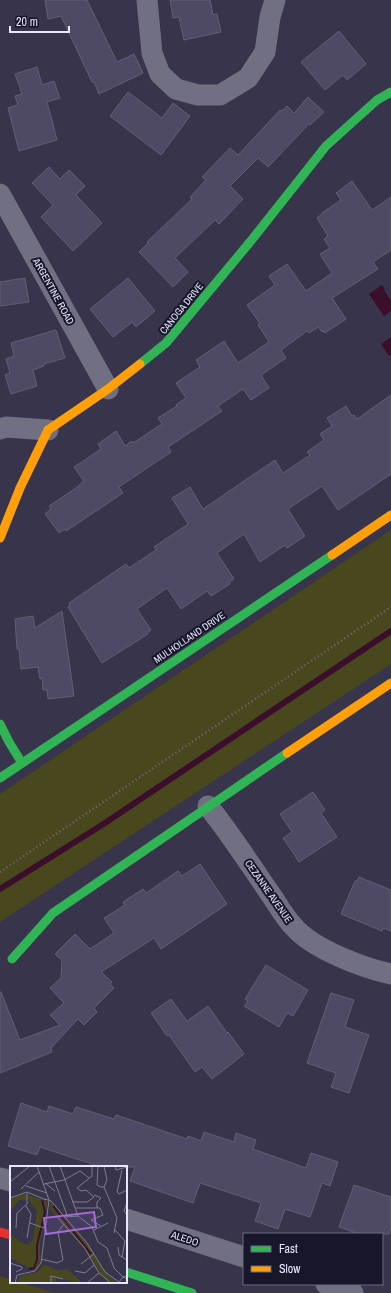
<svg xmlns="http://www.w3.org/2000/svg" width="391" height="1293" font-family="'Archivo Narrow',sans-serif">
	<rect width="100%" height="100%" fill="#37344c"/>
	<g fill="#49471e">
		<path d="M391 530V664L0 922V794Z"/>
		<path d="M0 1276 11 1279V1282H19L55 1293H0Z"/>
	</g>
	<g fill="#3b0e2b">
		<path d="M382 285 385 289 384 290 391 301V311L384 316 369 294Z"/>
		<path d="M391 337V355L389 356 381 344Z"/>
	</g>
	<g fill="none" stroke-linecap="round" stroke-linejoin="round">
		<path stroke="#3b0e2b" stroke-width="6" d="M0 889 102 825 391 631"/>
	</g>
	<g fill="#4e4a65" stroke="#615f74">
		<path d="M45 0H87L117 62 134 54 143 73 99 94 94 82H92L61 16 48 19Z"/>
		<path d="M170 0H210L213 15 217 14 221 32 184 40 179 17 173 18Z"/>
		<path d="M339 31 366 64 347 80 343 75 325 90 301 62Z"/>
		<path d="M37 67 42 85 54 81 60 98 47 102 57 140 19 151 8 108 18 105 15 96 22 94 15 74Z"/>
		<path d="M128 92 162 118 173 103 190 116 161 155 110 116Z"/>
		<path d="M308 97 324 112 310 125 309 124 268 167 258 158 230 186 243 199 219 224 215 220 175 258 188 272 173 287 139 252 148 243 147 242 192 199 190 197 206 180 202 177 230 148 238 155 280 110 282 111 287 106 294 113Z"/>
		<path d="M49 167 60 179 69 170 85 186 76 195 102 223 73 251 41 217 53 205 32 183Z"/>
		<path d="M352 181 372 210 391 197V250L373 262 378 269 332 298 346 319 325 333 324 331 322 332 318 327 309 333 307 331 281 350 286 358 261 375 269 388 251 400 243 389 218 406 222 411 168 447 171 452 119 487 123 493 66 531 65 529 59 533 45 514 51 509 49 506 79 486V485L84 481 74 467 101 449 98 444 116 431 125 446 132 441 133 443 162 424 158 418 177 406 176 405 186 398 176 383 200 367 196 360 224 341 238 363 269 342 258 325 260 324 247 305 275 285 269 276 287 264 306 291 332 273 320 254 330 248 324 239 328 236 317 218 322 214V213L341 200 336 193Z"/>
		<path d="M25 278 29 302 0 306V282Z"/>
		<path d="M128 278 155 311 136 327 132 322 113 337 90 309Z"/>
		<path d="M56 330 65 358 44 364V366L33 370 37 386 11 394 5 375 10 373 6 359 14 356 11 343Z"/>
		<path d="M391 395V474L338 510 322 486 288 509 305 536 287 548 285 545 260 562 244 534 217 553 234 579 229 582 230 584 211 596 207 591 181 609 167 588 137 609 151 630 147 633 148 634 102 663 68 607 70 606 69 603 126 564 129 568 156 550 154 547 188 524 172 498 190 487 203 509 275 460 283 473 310 455 307 452 324 440 320 434 332 426 327 418 346 406 352 416 354 415 357 419Z"/>
		<path d="M62 611 74 696 48 699 47 690H43L42 678 40 679 38 667 21 669 19 649H17L15 619 33 616 35 628Z"/>
		<path d="M313 792 325 810 321 813 337 837 299 862 283 838 292 832 280 814Z"/>
		<path d="M200 864 227 904 161 949 154 938 101 972 112 982 110 984 114 988 94 1008 97 1012 84 1025 78 1019 51 1048 52 1052 0 1073V992H1L20 1040 60 1025 50 1015 64 1003 50 988 61 978 62 960 55 954 75 934 90 949 114 933 104 918 125 905 123 902 143 889 146 893 178 871 182 876Z"/>
		<path d="M359 877 391 890V931L383 928 382 931 341 914 355 881H357Z"/>
		<path d="M266 965 308 990 293 1016 287 1013 279 1027 244 1006 248 1001 245 999Z"/>
		<path d="M331 993 354 1000 345 1027 369 1035 349 1093 331 1087 336 1073 307 1063Z"/>
		<path d="M171 999 187 1021 208 1006 227 1033 228 1032 244 1054 212 1079 202 1067 195 1072 169 1035 167 1036 151 1013Z"/>
		<path d="M21 1103 47 1112 49 1106 73 1114 76 1107 114 1119 116 1115 187 1139 188 1136 201 1141 204 1132 234 1142 236 1133 256 1140 253 1149 306 1168 311 1153 338 1162 330 1186 322 1183 310 1217 285 1209 278 1229 255 1221 261 1203 200 1183 193 1203 130 1181 135 1167H101L40 1147 37 1155 8 1146Z"/>
		<path d="M354 1185 391 1197V1228L389 1234H359L339 1227Z"/>
	</g>
	<g fill="none" stroke-linecap="round" stroke-linejoin="round">
		<path stroke="#6f6e7f" stroke-width="2.5" stroke-dasharray="1 3" stroke-linecap="butt" d="M0 872 391 607"/>
		<g stroke="#717082" stroke-width="21">
			<path d="M147 0 152 53 160 74 176 89 198 95H220L248 78 265 52 270 17 275 0"/>
			<path d="M0 194 108 389"/>
			<path d="M0 429 6 427 48 430"/>
			<path d="M208 806C230 833 249 863 269 892 277 903 284 917 294 927 313 949 363 968 391 974"/>
			<path d="M0 1178 11 1181"/>
			<path d="M126 1219 244 1257"/>
			<path d="M326 1284 353 1293"/>
		</g>
		<g stroke="#30b455" stroke-width="9">
			<path d="M140 364 166 343 250 242 326 146 377 100 391 92"/>
			<path d="M0 724 9 742 22 763"/>
			<path d="M0 778 332 555"/>
			<path d="M12 959 53 913 287 753"/>
			<path d="M126 1272 192 1293"/>
		</g>
		<g stroke="#ff9f0a" stroke-width="9">
			<path d="M0 538 20 488 48 430 108 389 140 364"/>
			<path d="M332 555 391 515"/>
			<path d="M287 753 391 683"/>
		</g>
		<path stroke="#e5322d" stroke-width="9" d="M0 1232 11 1235"/>
	</g>
	<g text-anchor="middle" stroke-width="4" stroke-linejoin="round" paint-order="stroke">
		<g font-size="10" fill="#e8e7fe" stroke="#18162a">
			<text transform="translate(54 291) rotate(61)" y="4">ARGENTINE ROAD</text>
			<text transform="translate(181 308) rotate(-51)" y="4">CANOGA DRIVE</text>
			<text transform="translate(189 637) rotate(-34)" y="4">MULHOLLAND DRIVE</text>
			<text transform="translate(269 891) rotate(55)" y="4">CEZANNE AVENUE</text>
			<text transform="translate(185 1238) rotate(18)" y="4">ALEDO</text>
		</g>
	</g>
	<g transform="translate(10 1166)">
		<rect width="117" height="117" fill="#37344c"/>
		<path d="M13 28 17 29V34H9L0 46V33ZM18 29 37 36 30 78V96L27 103 23 104 0 92V68L14 78 18 79 23 73 27 45 19 34ZM40 36 77 77 93 104 107 117H102L91 108 81 91 40 43ZM34 98 46 104 57 103 73 117 46 112V117H7L10 110 28 106Z" fill="#49471e"/>
		<path fill="none" stroke="#3b0e2b" stroke-width="2" d="M43 40 81 88M19 103 24 102 27 94V79L35 46 32 34"/>
		<path fill="none" stroke="#7e7c93" stroke-width="1" d="M39 0 57 49M50 0 68 50M88 0 87 19 91 21H94L97 14 94 0M105 0 106 4 117 1M112 4 107 26 109 28 117 24M0 16 20 0M35 17 45 25M34 18 54 14 70 5 79 12M16 20 37 27M94 21 107 52 104 67M11 23 29 6M84 29 91 32 87 36V42M0 32 17 26 36 34M35 33 41 35 77 77 95 106 109 116 113 111 117 113M62 36H77L84 31 76 24 71 25 67 22 82 10V0M117 37 114 45 117 49M16 40 21 48 17 72M65 42H90L93 49 81 54 91 60M47 51 74 81 89 107 101 117M54 51 68 50 82 61 88 76 97 82 104 102 113 111 117 110M20 57 34 62M6 62 7 47 17 38V27M104 63 115 75 112 91M84 64 98 57M108 81 109 89 117 94V99M31 93 47 97 53 94M53 94 48 66 54 58M0 97 12 101V103L6 106M71 98 84 88M65 105 75 107 84 99M5 117 7 109 25 105 31 97 39 34 27 0M41 117V110L53 113M77 117 89 107"/>
		<path fill="#a16dd5" fill-opacity="0.15" stroke="#a16dd5" stroke-width="2" d="M84 46 86 61 36 68 34 52Z"/>
		<rect width="117" height="117" fill="none" stroke="#e8e7fe" stroke-width="2"/>
	</g>
	<rect x="243" y="1233" width="140" height="52" fill="#18162a" stroke="#6b6a7f"/>
	<rect x="251" y="1246" width="20" height="6" fill="#30b455" stroke="#6b6a7f"/>
	<text x="279" y="1253" font-size="12" fill="#e8e7fe">Fast</text>
	<rect x="251" y="1266" width="20" height="6" fill="#ff9f0a" stroke="#6b6a7f"/>
	<text x="279" y="1273" font-size="12" fill="#e8e7fe">Slow</text>
	<path d="M10 26v6h59v-6" fill="none" stroke="#e8e7fe" stroke-width="2"/>
	<text x="16" y="26" font-size="12" fill="#e8e7fe" stroke="#18162a" stroke-width="3" paint-order="stroke">20 m</text>
</svg>
